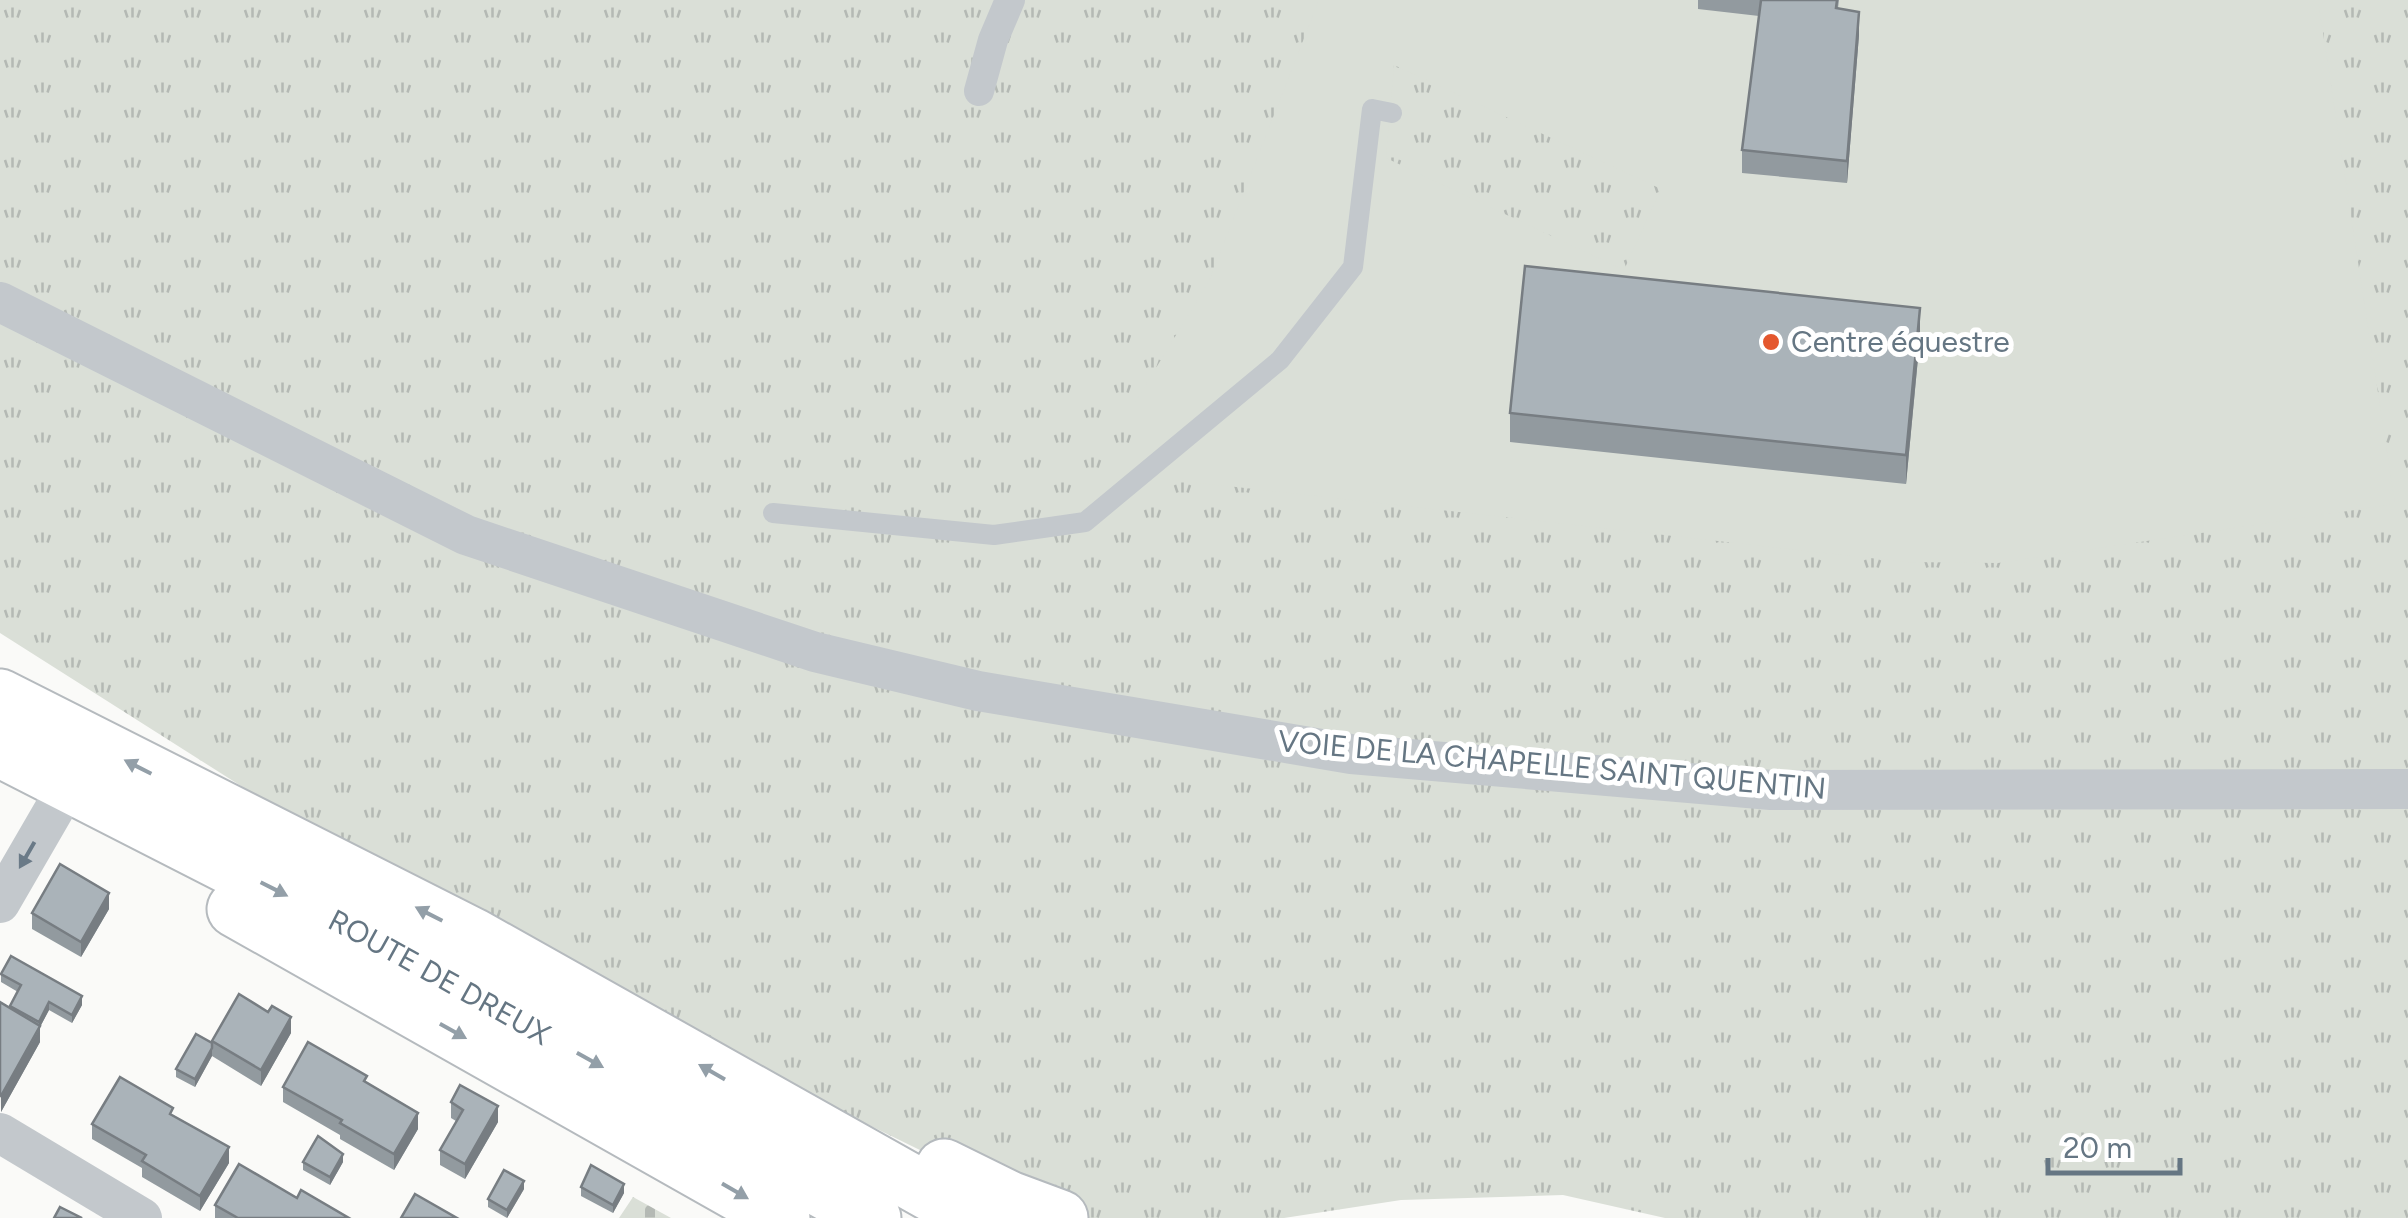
<svg xmlns="http://www.w3.org/2000/svg" width="2408" height="1218" font-family="Figtree,sans-serif">
	<defs>
		<pattern id="cemetery-stones" width="16" height="16" patternUnits="userSpaceOnUse" patternTransform="scale(2.5)"><rect width="16" height="16" fill="#dadfd7"/><path d="M2 7V4a2 2 0 0 1 4 0v3zM10 15v-3a2 2 0 0 1 4 0v3z" fill="#b4b9b4"/></pattern>
		<pattern id="park-tufts" width="24" height="20" patternUnits="userSpaceOnUse" patternTransform="scale(2.5)"><rect width="24" height="20" fill="#dadfd7"/><path d="M3 7l-1-3M5 7V3M7 7l1-3M15 17l-1-3M17 17v-4M19 17l1-3" fill="none" stroke="#b4b9b4"/></pattern>
	</defs>
	<rect width="100%" height="100%" fill="#fafaf8"/>
	<path fill="url(#cemetery-stones)" d="M633 1197 671 1218H619Z"/>
	<path fill="url(#park-tufts)" d="M0 0H2408V1218H1665L1563 1195 1401 1200 1284 1218H1059L460 925 0 633Z"/>
	<path fill="#dadfd7" fill-rule="evenodd" d="M1319 0H2318L2395 504 1998 563 1906 562 1164 479 1134 404 1209 281ZM1394 65 1661 189 1624 270 1386 158Z"/>
	<g fill="none" stroke-linecap="round" stroke-linejoin="round">
		<g stroke="#b5babe" stroke-width="59">
			<g id="primary">
				<path d="M0 697 473 936 975 1218"/>
				<path id="s1" d="M0 749 360 933 873 1218"/>
				<path d="M235 909 782 1218"/>
				<path d="M944 1167 1009 1199 1060 1218"/>
			</g>
		</g>
		<path stroke="#c3c8cc" stroke-width="20" d="M773 513 994 535 1085 522 1280 360 1353 267 1372 109 1392 113"/>
		<path stroke="#c3c8cc" stroke-width="30" d="M979 91 993 40 1010 0"/>
		<g stroke="#c3c8cc" stroke-width="40">
			<path d="M0 302 466 535 815 652 978 691 1351 754 1771 790 2408 789"/>
			<path d="M0 903 55 808"/>
			<path d="M0 1133 142 1218"/>
		</g>
		<use href="#primary" stroke="#fff" stroke-width="55"/>
	</g>
	<g fill="#929a9f">
		<path d="M1698 0H1839L1838 8 1859 35 1847 183 1742 173V150L1759 16 1698 9Z"/>
		<path d="M1920 337 1906 484 1510 442V413Z"/>
		<path d="M109 909 81 957 32 929V913Z"/>
		<path d="M1 974 82 1005 72 1023 49 1010 40 1027V1042L1 1112 0 1002 10 1008 18 992 1 982Z"/>
		<path d="M291 1033 261 1086 212 1056 195 1087 176 1077V1069L212 1043V1041Z"/>
		<path d="M367 1083 418 1129 394 1170 340 1139V1135L283 1102V1087Z"/>
		<path d="M451 1102 498 1122 465 1179 440 1165V1150L456 1121 451 1118Z"/>
		<path d="M173 1115 229 1163 200 1211 142 1177V1168L92 1139V1124Z"/>
		<path d="M303 1162H343L330 1185 303 1170Z"/>
		<path d="M581 1187 624 1193 613 1213 581 1196Z"/>
		<path d="M524 1189 507 1218 488 1207V1199Z"/>
		<path d="M297 1198 349 1218H215V1205Z"/>
	</g>
	<g fill="#777d82">
		<path d="M1859 12V35L1847 183V161Z"/>
		<path d="M1920 308V337L1906 484V455Z"/>
		<path d="M109 893V909L81 957V942Z"/>
		<path d="M82 996V1005L72 1023V1015Z"/>
		<path d="M49 1002V1010L40 1027V1042L1 1112V1096L39 1030V1022Z"/>
		<path d="M291 1017V1033L261 1086V1070Z"/>
		<path d="M212 1048V1056L195 1087V1079Z"/>
		<path d="M498 1106V1122L465 1179V1164Z"/>
		<path d="M418 1113V1129L394 1170V1154Z"/>
		<path d="M229 1147V1163L200 1211V1196Z"/>
		<path d="M343 1154V1162L330 1185V1177Z"/>
		<path d="M524 1181V1189L507 1218V1210Z"/>
		<path d="M624 1184V1193L613 1213V1205Z"/>
	</g>
	<g fill="#aab3b9" stroke="#777d82" stroke-width="2.5">
		<path d="M1761 0H1837L1836 8 1859 12 1847 161 1742 150Z"/>
		<path d="M1525 266 1920 308 1906 455 1510 413Z"/>
		<path d="M60 864 109 893 81 942 32 913Z"/>
		<path d="M11 956 82 996 72 1015 49 1002 39 1022 10 1006 21 985 1 974Z"/>
		<path d="M239 994 268 1012 272 1006 291 1017 261 1070 212 1041Z"/>
		<path d="M0 1002 40 1026 1 1096 0 1095Z"/>
		<path d="M196 1034 212 1043V1048L195 1079 176 1069Z"/>
		<path d="M308 1042 367 1076 364 1081 418 1113 394 1154 340 1123 342 1120 283 1087Z"/>
		<path d="M120 1077 173 1108 170 1114 229 1147 200 1196 142 1161 146 1155 92 1124Z"/>
		<path d="M460 1085 498 1106 465 1164 440 1150 463 1110 451 1102Z"/>
		<path d="M318 1136 343 1154 330 1177 303 1162Z"/>
		<path d="M239 1164 297 1198 301 1190 349 1218H238L215 1205Z"/>
		<path d="M591 1165 624 1184 613 1205 581 1187Z"/>
		<path d="M504 1170 524 1181 507 1210 488 1199Z"/>
		<path d="M415 1194 457 1218H401Z"/>
		<path d="M60 1207 82 1218H54Z"/>
	</g>
	<defs><path id="oneway-solid" d="M-6-.8H1V-3.2L6.5 0L1 3.2V.8H-6Z" transform="scale(2.5)"/></defs>
	<g fill="#939fa8">
		<use href="#oneway-solid" transform="translate(138 767) rotate(-153)"/>
		<use href="#oneway-solid" transform="translate(274 889) rotate(27)"/>
		<use href="#oneway-solid" transform="translate(429 914) rotate(-153)"/>
		<use href="#oneway-solid" transform="translate(453 1031) rotate(29)"/>
		<use href="#oneway-solid" transform="translate(590 1060) rotate(29)"/>
		<use href="#oneway-solid" transform="translate(712 1072) rotate(-150)"/>
		<use href="#oneway-solid" transform="translate(735 1191) rotate(30)"/>
	</g>
	<use fill="#6a7a87" href="#oneway-solid" transform="translate(27 855) rotate(120)"/>
	<circle fill="#e4572e" stroke="#fff" stroke-width="4" cx="1771" cy="342" r="10"/>
	<g text-anchor="middle" stroke-width="10" stroke-linejoin="round" paint-order="stroke">
		<g font-size="30" fill="#657683" stroke="#fff" text-anchor="start">
			<text x="1791" y="352">Centre équestre</text>
		</g>
		<g font-size="30" fill="#657683" stroke="#fff">
			<text transform="translate(1552 765) rotate(5)" y="10">VOIE DE LA CHAPELLE SAINT QUENTIN</text>
			<text dy="10" stroke="none"><textPath href="#s1" startOffset="495">ROUTE DE DREUX</textPath></text>
		</g>
	</g>
	<path d="M2048 1158v15h132v-15" fill="none" stroke="#657683" stroke-width="5"/>
	<text x="2063" y="1158" font-size="30" fill="#657683" stroke="#ffffff" stroke-width="8" paint-order="stroke">20 m</text>
</svg>
